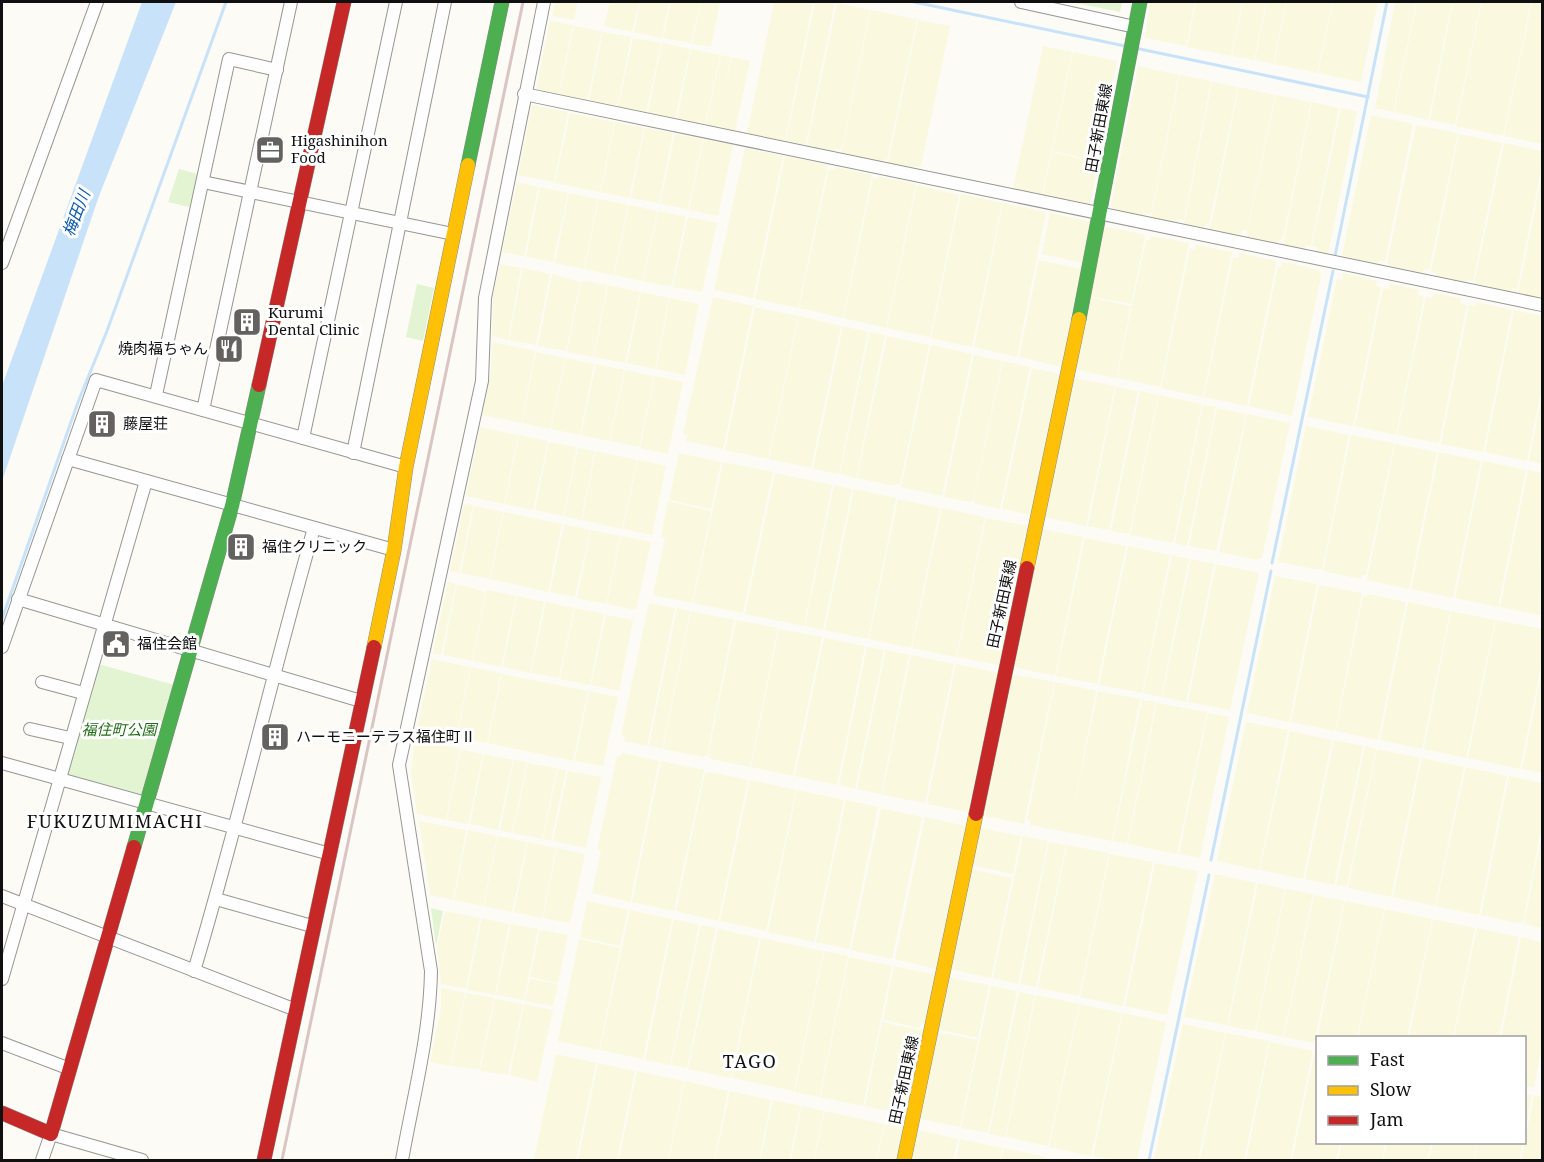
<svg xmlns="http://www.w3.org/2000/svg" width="1544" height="1162" font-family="'Noto Serif','Noto Sans JP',serif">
	<rect width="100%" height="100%" fill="#fcfbf5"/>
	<g fill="#faf9e0">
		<path d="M555 2H578L574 20 552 16Z"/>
		<path d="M610 2H639L632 32 604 26Z"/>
		<path d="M640 2H669L662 38 634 32Z"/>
		<path d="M671 2H700L691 43 663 38Z"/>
		<path d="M701 2H720L711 47 692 44Z"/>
		<path d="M774 2H813L785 141 747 133Z"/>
		<path d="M815 2H835L806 144H801L786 141Z"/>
		<path d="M1150 2H1195L1186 46 1145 38Z"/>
		<path d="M1196 2H1242L1231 56 1187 47Z"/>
		<path d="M1243 2H1266L1254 60 1232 56Z"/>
		<path d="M1267 2H1286L1273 64 1255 60Z"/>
		<path d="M1287 2H1332L1317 73 1274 64Z"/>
		<path d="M1333 2H1378L1361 82 1318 73Z"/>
		<path d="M1395 2H1416L1393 112 1375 108Z"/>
		<path d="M1417 2H1452L1428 120 1394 112Z"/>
		<path d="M1453 2H1481L1455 125 1430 120Z"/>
		<path d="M1482 2H1531L1503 136 1456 126Z"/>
		<path d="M1532 2H1542V144L1504 136Z"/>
		<path d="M837 3 870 10 841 150 835 149V151L807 146Z"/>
		<path d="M871 10 917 19 887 160 884 159 883 162 841 153Z"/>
		<path d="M918 20 950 26 921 166 910 167 888 163Z"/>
		<path d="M550 21 573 25 558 95 536 90Z"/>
		<path d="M574 26 602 31 587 101 559 95Z"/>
		<path d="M603 32 631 37 618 103 613 106 589 101Z"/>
		<path d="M633 38 661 43 646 113 618 107Z"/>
		<path d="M662 43 690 49 675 119 648 113Z"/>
		<path d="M1043 46 1072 52 1042 195 1013 189Z"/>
		<path d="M691 49 720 55 705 125 677 119Z"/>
		<path d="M1073 52 1117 61 1099 162 1052 151Z"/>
		<path d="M721 55 731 57 724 95 732 57 750 61 735 131 706 125Z"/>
		<path d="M1138 66 1179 75 1151 214 1145 213 1144 217 1116 211 1111 205Z"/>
		<path d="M1180 75 1211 81 1184 220 1179 219 1178 223 1151 218Z"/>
		<path d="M1212 82 1238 87 1209 225 1206 224 1204 229 1184 225Z"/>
		<path d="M1239 87 1275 95 1247 230H1243L1240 236 1210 230Z"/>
		<path d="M1276 95 1311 102 1283 238 1276 243 1246 237Z"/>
		<path d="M1312 102 1339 108 1311 246 1306 245 1305 249 1283 245Z"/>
		<path d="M532 105 568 112 554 182 518 175Z"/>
		<path d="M1341 108 1357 111 1328 254 1316 251 1317 247 1312 246Z"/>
		<path d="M570 113 614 122 600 192 555 183Z"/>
		<path d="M1371 115 1413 124 1385 262 1380 261 1379 264 1342 256Z"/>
		<path d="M615 122 644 128 629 198 601 192Z"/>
		<path d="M1416 125 1458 133 1429 270 1424 269 1423 273 1390 266 1387 263Z"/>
		<path d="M645 128 673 133 659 203 631 198Z"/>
		<path d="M675 134 703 139 688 209 660 204Z"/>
		<path d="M1459 134 1502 143 1473 281 1468 280 1467 283 1436 276V273L1431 272Z"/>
		<path d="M704 139 733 145 718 216 689 210Z"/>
		<path d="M1504 143 1542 151V166L1517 289 1512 288 1511 292 1474 284Z"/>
		<path d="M745 148 783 156 753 298 714 290Z"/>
		<path d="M1052 152 1098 163 1090 205 1043 195Z"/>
		<path d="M785 156 828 165 798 308 755 299Z"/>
		<path d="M835 167 872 175 843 318 799 308 829 169 835 170Z"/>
		<path d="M1542 175V299L1518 293Z"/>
		<path d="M878 176 916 184 886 328 844 318 873 178 877 179Z"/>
		<path d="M517 182 538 187 524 256 502 252Z"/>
		<path d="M917 185 959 195 930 337 887 328Z"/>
		<path d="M540 187 568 193 553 262 526 257Z"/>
		<path d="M569 193 598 199 584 269 555 263Z"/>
		<path d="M961 194 1002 203 972 347 931 338Z"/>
		<path d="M599 199 628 205 613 275 585 269Z"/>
		<path d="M1003 203 1046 212 1017 357 974 347Z"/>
		<path d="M629 205 657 211 642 281 614 275Z"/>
		<path d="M658 211 686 217 672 284 668 286 643 281Z"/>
		<path d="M1050 213 1091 222 1083 263 1042 254Z"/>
		<path d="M688 217 717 223 702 292 673 287Z"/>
		<path d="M1103 226 1142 234 1145 237 1131 304 1089 296Z"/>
		<path d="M1151 236 1189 243 1160 387 1117 378 1146 240H1150Z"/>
		<path d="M1196 245 1232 252 1203 397 1161 388 1190 249H1195Z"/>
		<path d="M1239 253 1277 261 1247 406 1204 397 1233 257 1238 258Z"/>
		<path d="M1039 260 1081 269 1062 367 1019 357Z"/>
		<path d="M1283 262 1319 270 1321 276 1292 416 1249 406 1278 266 1282 267Z"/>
		<path d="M500 264 521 268 508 340 492 336 493 294Z"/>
		<path d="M523 268 550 274 536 345 509 340Z"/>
		<path d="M1343 273 1377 281 1376 286 1381 287 1353 426 1308 417 1337 279 1342 280Z"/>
		<path d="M552 274 580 282 566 351 538 346Z"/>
		<path d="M586 281 607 285 593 357 567 352 581 282Z"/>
		<path d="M1390 284 1419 290 1418 295 1424 297 1396 435 1355 426 1383 288 1389 289Z"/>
		<path d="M608 285 640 292 625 363 594 357Z"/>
		<path d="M641 292 669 298 655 369 627 363Z"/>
		<path d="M1433 293 1461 298 1460 303 1467 305 1439 443 1397 435 1426 297 1432 298Z"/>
		<path d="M713 297 753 306 723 449 686 441 687 435 683 434Z"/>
		<path d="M1089 297 1131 306 1116 378 1074 369Z"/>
		<path d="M670 298 699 304 685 375 656 369Z"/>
		<path d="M1477 302 1512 310 1483 452 1441 444 1469 305 1475 306Z"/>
		<path d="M755 307 798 316 768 459 725 450Z"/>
		<path d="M1514 310 1542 316V386L1527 461 1485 452Z"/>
		<path d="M799 316 841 326 811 468 769 459Z"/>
		<path d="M843 326 868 332 839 474 813 469Z"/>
		<path d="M870 332 885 335 856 478 840 474Z"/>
		<path d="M887 336 929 345 900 484H896L895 486 857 478Z"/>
		<path d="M492 342 535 351 521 423 482 415 491 372Z"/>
		<path d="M931 345 972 354 942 496 901 487Z"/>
		<path d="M536 352 565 358 550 429 522 423Z"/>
		<path d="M974 355 1002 361 973 500 970 502 944 497Z"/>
		<path d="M566 358 594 364 580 435 551 429Z"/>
		<path d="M1003 361 1030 367 1000 509 973 503Z"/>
		<path d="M596 364 624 370 609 441 581 435Z"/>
		<path d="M1032 368 1060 374 1031 515 1002 509Z"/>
		<path d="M625 370 654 376 639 447 610 441Z"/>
		<path d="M655 376 683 382 668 454 640 448Z"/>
		<path d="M1073 378 1115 386 1086 526 1044 517Z"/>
		<path d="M1116 387 1138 391 1109 530 1088 526Z"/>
		<path d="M1140 391 1158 395 1129 534 1111 531Z"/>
		<path d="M1542 394V464L1529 461Z"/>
		<path d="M1159 395 1202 404 1173 543 1130 535Z"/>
		<path d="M1203 405 1216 407 1187 546 1175 543Z"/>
		<path d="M1217 408 1246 414 1216 551 1189 546Z"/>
		<path d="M1247 414 1290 423 1262 558 1257 560 1219 552Z"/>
		<path d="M1306 426 1349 435 1322 569H1315L1278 562Z"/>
		<path d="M480 427 518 435 504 504 466 496Z"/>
		<path d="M519 435 548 441 533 510 505 504Z"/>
		<path d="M1351 435 1394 443 1366 575H1362L1361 579 1323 571Z"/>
		<path d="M549 442 577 447 563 516 535 510Z"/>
		<path d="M1395 444 1437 452 1409 589 1367 580Z"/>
		<path d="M578 448 595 451 581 520 564 516Z"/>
		<path d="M596 451 637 460 622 529 582 520Z"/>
		<path d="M1439 452 1481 461 1453 598 1411 589Z"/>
		<path d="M679 453 721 462 711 509 669 500Z"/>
		<path d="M638 460 666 466 652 535 623 529Z"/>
		<path d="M1483 461 1526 470 1498 607 1455 598Z"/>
		<path d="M723 462 773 472 743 613 693 603Z"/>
		<path d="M1528 470 1542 473 1540 615 1500 607Z"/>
		<path d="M775 473 832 485 804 626 745 614Z"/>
		<path d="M834 485 852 489 823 630 805 626Z"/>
		<path d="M854 489 896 498 868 639 825 630Z"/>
		<path d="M898 499 940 508 911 648 869 639Z"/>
		<path d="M668 501 711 511 692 603 653 595 665 538 661 537Z"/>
		<path d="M464 504 473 505 459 573 450 571Z"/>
		<path d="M474 506 503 512 489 579 461 573Z"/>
		<path d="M942 508 985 517 956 657 912 648Z"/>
		<path d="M504 512 562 524 548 592 490 579Z"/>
		<path d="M986 518 1028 526 999 665 957 657Z"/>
		<path d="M564 524 590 530 575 597 550 592Z"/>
		<path d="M1041 529 1083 537 1055 676 1012 667Z"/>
		<path d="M591 530 620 536 606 604 577 598Z"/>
		<path d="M621 536 651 542 636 610 607 604Z"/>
		<path d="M1085 538 1126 546 1097 684 1056 676Z"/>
		<path d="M1128 546 1170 555 1142 693 1099 685Z"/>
		<path d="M1172 555 1189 559 1161 697 1143 693Z"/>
		<path d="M1191 559 1214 564 1186 702 1162 697Z"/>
		<path d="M1216 564 1259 573 1230 710 1188 702Z"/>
		<path d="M1275 576 1317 584 1289 722 1247 713Z"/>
		<path d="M448 582 456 584 441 655 433 653Z"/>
		<path d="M457 584 486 592 472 661 443 655Z"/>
		<path d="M1319 585 1362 593 1335 731 1291 722Z"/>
		<path d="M487 590 516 596 501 667 473 661Z"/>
		<path d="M1368 594 1406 602 1378 740 1336 731 1363 596 1367 597Z"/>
		<path d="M517 596 544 602 530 673 503 667Z"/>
		<path d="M546 602 574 608 559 678 531 673Z"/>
		<path d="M1408 602 1450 611 1422 749 1380 740Z"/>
		<path d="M649 603 675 608 647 746 624 741 625 736 621 735Z"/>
		<path d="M575 608 604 614 590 685 560 679Z"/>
		<path d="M677 608 690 611 662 749 649 746Z"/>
		<path d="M691 611 734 620 707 755 703 757 663 749Z"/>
		<path d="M1451 611 1495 620 1466 758 1424 749Z"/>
		<path d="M606 615 633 620 619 691 591 685Z"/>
		<path d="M736 620 778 628 750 767 711 759 708 755Z"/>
		<path d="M1496 620 1542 629V662L1520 769 1468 758Z"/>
		<path d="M779 629 822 637 793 776 751 767Z"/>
		<path d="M824 638 865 646 837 785 795 776Z"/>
		<path d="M867 647 884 650 855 789 839 785Z"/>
		<path d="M886 650 909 655 881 794 857 789Z"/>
		<path d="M911 655 954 664 925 803 882 795Z"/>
		<path d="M432 659 470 667 456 737 417 729Z"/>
		<path d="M956 664 998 673 968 812 927 804Z"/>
		<path d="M471 667 501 673 487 743 457 737Z"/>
		<path d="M1542 671V773L1522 769Z"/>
		<path d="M502 674 588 691 573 761 488 743Z"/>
		<path d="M1011 674 1054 682 1024 824 981 815Z"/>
		<path d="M1055 682 1096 691 1072 816 1098 691 1140 699 1112 841 1030 825 1031 821 1027 820Z"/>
		<path d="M589 691 618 697 603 766 575 761Z"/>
		<path d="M1142 700 1156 702 1127 844 1113 841Z"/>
		<path d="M1157 703 1207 712 1177 854 1128 844Z"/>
		<path d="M1208 713 1229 717 1200 858 1179 854Z"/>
		<path d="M1246 722 1288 730 1259 870 1217 861Z"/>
		<path d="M1290 731 1332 740 1303 879 1260 870Z"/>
		<path d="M415 740 460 749 446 820 417 814 411 772Z"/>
		<path d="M1334 740 1363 746 1334 885 1305 879Z"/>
		<path d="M1365 746 1376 749 1347 885 1336 886Z"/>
		<path d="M1377 749 1420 758 1391 897 1348 888Z"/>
		<path d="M461 750 483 754 468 824 447 820Z"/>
		<path d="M622 753 659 761 630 902 592 893 601 851 597 850 617 756H621Z"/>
		<path d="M484 754 513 760 498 830 470 824Z"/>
		<path d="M1422 758 1464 767 1435 906 1393 897Z"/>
		<path d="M514 760 527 762 512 833 500 830Z"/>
		<path d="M661 761 704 770 674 911 632 902Z"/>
		<path d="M528 763 557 768 542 839 513 833Z"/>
		<path d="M1466 767 1507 776 1479 915 1436 906Z"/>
		<path d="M558 769 566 770 551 841 543 839Z"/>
		<path d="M568 771 601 777 586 848 553 841Z"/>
		<path d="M710 772 748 780 718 921 676 911 705 773Z"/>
		<path d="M1509 776 1542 783V825L1523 922 1517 923 1481 915Z"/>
		<path d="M750 780 796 790 766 931 720 921Z"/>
		<path d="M797 790 844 800 814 942 768 932Z"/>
		<path d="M846 800 878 807 849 949 816 942Z"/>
		<path d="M881 808 922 817 892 959 851 950Z"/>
		<path d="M925 817 966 826 936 969 895 959Z"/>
		<path d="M419 821 466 830 453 900 430 895Z"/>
		<path d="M980 828 1021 836 1013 874 972 865Z"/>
		<path d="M468 830 497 836 483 906 454 900Z"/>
		<path d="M1542 834V928L1524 924Z"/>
		<path d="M498 836 527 842 512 912 484 906Z"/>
		<path d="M1023 836 1048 841 1018 984 993 978Z"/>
		<path d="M528 842 556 848 542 918 514 912Z"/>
		<path d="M1049 842 1066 845 1036 987 1020 984Z"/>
		<path d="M1067 845 1109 853 1079 996 1038 988Z"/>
		<path d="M557 848 585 854 570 923 543 918Z"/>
		<path d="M1110 854 1153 862 1123 1006 1080 997Z"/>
		<path d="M1155 863 1198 871 1167 1015 1125 1006Z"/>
		<path d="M971 869 1012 878 991 978 950 969Z"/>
		<path d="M1215 874 1256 883 1227 1025 1184 1017Z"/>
		<path d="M1258 883 1285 889 1255 1031 1228 1026Z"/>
		<path d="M1286 889 1313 894 1283 1037 1256 1031Z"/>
		<path d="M1314 895 1344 901 1314 1043 1284 1037Z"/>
		<path d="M587 901 628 910 620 946 580 937Z"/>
		<path d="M1345 901 1384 909 1357 1037 1318 1038 1317 1044H1316Z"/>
		<path d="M1385 909 1432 919 1407 1037H1358Z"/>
		<path d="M630 910 672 919 643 1059 600 1050Z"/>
		<path d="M445 911 480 918 466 989 441 984 437 949Z"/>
		<path d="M482 918 509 924 495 995 467 990Z"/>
		<path d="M674 919 699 925 670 1065 645 1060Z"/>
		<path d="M1433 919 1475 928 1453 1037H1409Z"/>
		<path d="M511 924 538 929 524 1000 496 995Z"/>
		<path d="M701 925 716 928 687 1068 671 1065Z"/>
		<path d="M1477 928 1519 937 1499 1037H1454Z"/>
		<path d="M718 929 759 938 731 1078 688 1069Z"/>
		<path d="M540 930 568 935 558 983 530 977Z"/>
		<path d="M1521 937 1542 942V1046L1534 1088 1525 1086 1524 1038 1501 1037Z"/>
		<path d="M761 938 823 951 794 1091 732 1078Z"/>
		<path d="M579 939 620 948 599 1050 558 1041Z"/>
		<path d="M824 951 848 956 819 1097 795 1092Z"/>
		<path d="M849 957 892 966 863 1106 820 1097Z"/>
		<path d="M894 966 935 975 925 1024 921 1023 920 1028 883 1020Z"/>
		<path d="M951 978 989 985 978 1038 937 1029Z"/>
		<path d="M530 979 558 984 553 1006 525 1001Z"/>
		<path d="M991 986 1017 991 988 1132H982L961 1128Z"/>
		<path d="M441 988 465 993 450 1066 430 1062 441 1008Z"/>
		<path d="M1019 992 1035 995 1005 1137 989 1134Z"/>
		<path d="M466 993 494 998 479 1069 451 1066Z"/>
		<path d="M1036 995 1079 1004 1048 1146 1006 1137Z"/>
		<path d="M495 999 523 1004 508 1075 480 1071Z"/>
		<path d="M524 1004 553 1010 537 1082 510 1075Z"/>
		<path d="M1080 1004 1122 1013 1091 1156 1049 1147Z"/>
		<path d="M1123 1013 1166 1022 1137 1160H1115L1093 1156Z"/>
		<path d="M882 1022 923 1031 906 1115 865 1106Z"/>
		<path d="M1183 1024 1225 1033 1198 1160H1154Z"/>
		<path d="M937 1032 978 1040 960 1127 918 1118Z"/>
		<path d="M1226 1033 1269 1041 1244 1160H1200Z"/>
		<path d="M1270 1042 1313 1051 1290 1160H1246Z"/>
		<path d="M1315 1051 1318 1052V1142L1340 1143 1336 1160H1292Z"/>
		<path d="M556 1054 596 1063 576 1160H534Z"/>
		<path d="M598 1063 635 1071 617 1160H578Z"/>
		<path d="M637 1071 684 1081 668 1160H619Z"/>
		<path d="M685 1081 728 1091 714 1160H669Z"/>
		<path d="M730 1091 771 1100 759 1160H715Z"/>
		<path d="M1525 1094 1532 1095 1525 1133 1524 1094Z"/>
		<path d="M1534 1096 1542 1097V1160H1521Z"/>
		<path d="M773 1100 801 1106 789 1160H760Z"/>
		<path d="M802 1106 824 1111 813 1160H791Z"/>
		<path d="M825 1111 884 1124 876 1160H814Z"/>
		<path d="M885 1124 904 1128 897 1160H877Z"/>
		<path d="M917 1130 958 1139 953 1160H910Z"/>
		<path d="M960 1139 1002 1148 1000 1160H956Z"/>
		<path d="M1342 1143H1385L1382 1160H1338Z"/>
		<path d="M1387 1143H1431L1427 1160H1383Z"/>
		<path d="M1433 1143H1477L1473 1160H1429Z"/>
		<path d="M1478 1143H1523L1519 1160H1474Z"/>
		<path d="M1004 1148 1046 1157 1045 1160H1001Z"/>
	</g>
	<g fill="#e3f4d3">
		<path d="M1071 2H1122L1120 12Z"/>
		<path d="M179 169 201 175 193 208 168 202Z"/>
		<path d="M417 284 434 288 423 341 406 337Z"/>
		<path d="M94 663 175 685 144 798 62 776Z"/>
		<path d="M431 908 443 911 436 946Z"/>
	</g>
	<path fill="#c8e3f9" d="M142 2H176L99 196 2 481V386Z"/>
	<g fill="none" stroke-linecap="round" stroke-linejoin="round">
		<g stroke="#c8e3f9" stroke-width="3">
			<path d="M914 2 1125 46"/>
			<path d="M1135 48 1368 97"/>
			<path d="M1335 256 1387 2"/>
			<path d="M1272 563 1333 271"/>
			<path d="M2 619 78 402 107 331 226 2"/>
			<path d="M1211 860 1271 571"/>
			<path d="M1149 1160 1209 875"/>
		</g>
		<g stroke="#969693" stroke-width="14">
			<g id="street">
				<path d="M1021 2 1135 27"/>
				<path d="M524 94 1542 305"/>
				<path d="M203 182 453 234"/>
				<path d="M2 263 97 2"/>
				<path d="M156 395 229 59 277 70"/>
				<path d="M203 410 291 2"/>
				<path d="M303 438 396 2"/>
				<path d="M353 453 445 2"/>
				<path d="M68 459 394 550"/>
				<path d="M18 599 361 701"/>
				<path d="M2 647 96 380 406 467"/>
				<path d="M42 682 83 693"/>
				<path d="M30 729 70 738"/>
				<path d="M2 763 330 854"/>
				<path d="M2 896 296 1010"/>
				<path d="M216 899 312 926"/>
				<path d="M194 971C238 825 272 675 314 528"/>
				<path d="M2 979 146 481"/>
				<path d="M2 1043 70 1069"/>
				<path d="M42 1160 51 1134 142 1160"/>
				<path d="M402 1160C413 1098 430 1035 431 971L399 765 482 381 485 298 544 2"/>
			</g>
		</g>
		<g stroke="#8d8c8a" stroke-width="15">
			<g id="fast">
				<path d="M468 165 502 2"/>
				<path d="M1079 319 1140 2"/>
				<path d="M134 847 232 506 259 385"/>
			</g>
		</g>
		<g stroke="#8d8c8a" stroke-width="15">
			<g id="slow">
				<path d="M1027 568 1079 319"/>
				<path d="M374 647 394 550 406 467 468 165"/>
				<path d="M904 1160 976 814"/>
			</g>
		</g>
		<g stroke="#8d8c8a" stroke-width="15">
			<g id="jam">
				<path d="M259 385 344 2"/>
				<path d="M976 814 1027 568"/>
				<path d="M2 1113 51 1134 134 847"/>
				<path d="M264 1160 374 647"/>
			</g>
		</g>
		<use href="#street" stroke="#fffefe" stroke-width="12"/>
		<use href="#fast" stroke="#4caf50" stroke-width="14"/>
		<use href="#slow" stroke="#ffc107" stroke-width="14"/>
		<use href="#jam" stroke="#c62828" stroke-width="14"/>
		<path stroke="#dac5c4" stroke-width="3" d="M282 1160 523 2"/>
	</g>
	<defs>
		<g id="office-square" transform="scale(1.5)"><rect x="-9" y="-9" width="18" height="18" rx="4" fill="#636260" stroke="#fff"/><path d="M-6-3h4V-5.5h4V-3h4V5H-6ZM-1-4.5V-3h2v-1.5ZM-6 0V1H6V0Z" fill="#fff"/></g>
		<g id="building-square" transform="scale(1.5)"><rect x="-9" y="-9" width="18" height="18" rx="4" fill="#636260" stroke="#fff"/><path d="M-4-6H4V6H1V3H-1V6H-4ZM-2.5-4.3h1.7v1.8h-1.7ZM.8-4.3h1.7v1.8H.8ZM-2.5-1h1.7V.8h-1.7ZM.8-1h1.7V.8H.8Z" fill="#fff"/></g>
		<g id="restaurant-square" transform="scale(1.5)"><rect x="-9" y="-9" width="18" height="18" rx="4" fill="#636260" stroke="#fff"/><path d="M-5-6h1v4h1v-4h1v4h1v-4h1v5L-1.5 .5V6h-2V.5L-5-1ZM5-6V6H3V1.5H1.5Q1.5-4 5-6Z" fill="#fff"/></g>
		<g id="civic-square" transform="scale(1.5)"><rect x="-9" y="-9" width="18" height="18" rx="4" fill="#636260" stroke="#fff"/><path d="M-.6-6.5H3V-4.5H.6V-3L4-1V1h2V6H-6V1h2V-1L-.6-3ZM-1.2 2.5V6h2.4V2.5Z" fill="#fff"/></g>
	</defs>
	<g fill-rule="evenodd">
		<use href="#office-square" x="270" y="150"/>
		<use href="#building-square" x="247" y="322"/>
		<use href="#restaurant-square" x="229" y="349"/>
		<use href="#building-square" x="102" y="424"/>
		<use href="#building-square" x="241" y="547"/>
		<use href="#civic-square" x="116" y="644"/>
		<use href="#building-square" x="275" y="737"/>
	</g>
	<g text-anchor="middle" stroke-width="6" stroke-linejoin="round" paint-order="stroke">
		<g font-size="15" fill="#101010" stroke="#fff">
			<text transform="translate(1099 128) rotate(-80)" y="5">田子新田東線</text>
			<text transform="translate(1002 604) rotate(-78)" y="5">田子新田東線</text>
			<text transform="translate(904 1080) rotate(-78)" y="5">田子新田東線</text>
		</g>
		<g font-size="15" fill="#101010" stroke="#fff" text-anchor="start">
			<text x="291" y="146">Higashinihon<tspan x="291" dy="17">Food</tspan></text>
			<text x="268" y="318">Kurumi<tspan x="268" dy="17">Dental Clinic</tspan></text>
			<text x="208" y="354" text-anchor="end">焼肉福ちゃん</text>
			<text x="123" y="429">藤屋荘</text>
			<text x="262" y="552">福住クリニック</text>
			<text x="137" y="649">福住会館</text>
			<text x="296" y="742">ハーモニーテラス福住町Ⅱ</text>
		</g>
		<g font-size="15" font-style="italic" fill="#236e19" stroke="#fff">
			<text x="119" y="735">福住町公園</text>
		</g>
		<g font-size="16" font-style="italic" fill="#0d58ad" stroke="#fff">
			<text transform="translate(76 213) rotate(-69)" y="6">梅田川</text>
		</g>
		<g font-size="18" letter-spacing="1.5" fill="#101010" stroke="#fff">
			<text x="115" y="828">FUKUZUMIMACHI</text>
			<text x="750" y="1068">TAGO</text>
		</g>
	</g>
	<rect width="1544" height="1162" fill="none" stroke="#101010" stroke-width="6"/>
	<rect x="1316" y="1036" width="210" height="108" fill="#ffffff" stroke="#9f9f9f" stroke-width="1.5"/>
	<rect x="1328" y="1056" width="30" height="9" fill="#4caf50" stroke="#9f9f9f" stroke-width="1.5"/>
	<text x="1370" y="1066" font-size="18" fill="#101010">Fast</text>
	<rect x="1328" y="1086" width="30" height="9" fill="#ffc107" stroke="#9f9f9f" stroke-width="1.5"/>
	<text x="1370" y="1096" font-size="18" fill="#101010">Slow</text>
	<rect x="1328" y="1116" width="30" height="9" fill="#c62828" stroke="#9f9f9f" stroke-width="1.5"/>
	<text x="1370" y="1126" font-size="18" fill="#101010">Jam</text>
</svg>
